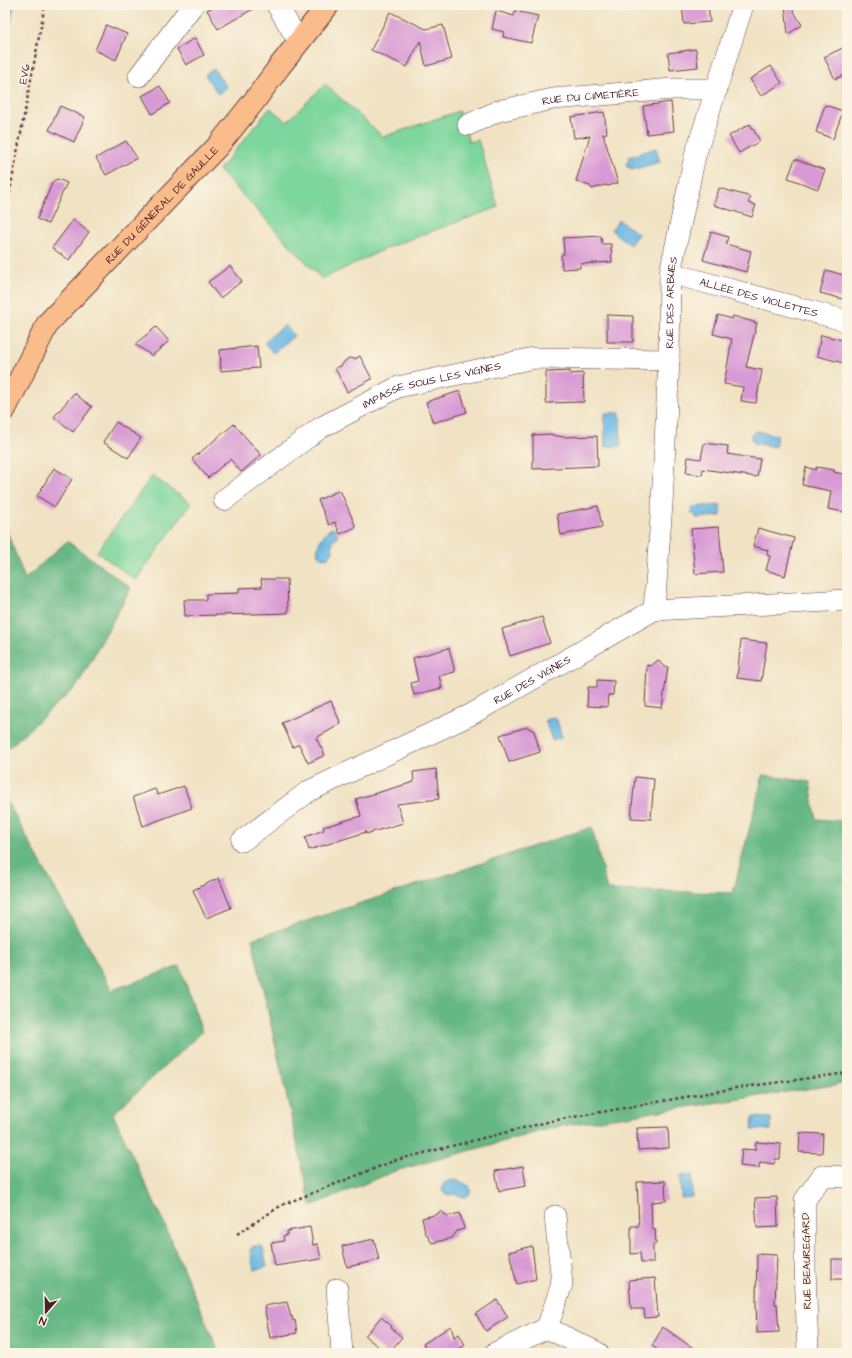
<svg xmlns="http://www.w3.org/2000/svg" width="852" height="1358" font-family="'Architects Daughter',sans-serif">
	<rect width="100%" height="100%" fill="#fcf5e5"/>
	<filter id="ink" filterUnits="userSpaceOnUse"><feTurbulence type="fractalNoise" baseFrequency=".025" numOctaves="2"/><feDisplacementMap in="SourceGraphic" scale="8" xChannelSelector="R" yChannelSelector="G"/><feConvolveMatrix kernelMatrix="1 2 1 2 8 2 1 2 1" color-interpolation-filters="sRGB"/></filter>
	<filter id="wash" filterUnits="userSpaceOnUse"><feTurbulence type="fractalNoise" baseFrequency=".012" numOctaves="4" result="noise"/><feDisplacementMap in="SourceGraphic" scale="16" xChannelSelector="R" yChannelSelector="G"/><feGaussianBlur stdDeviation="0.9" result="paint"/><feColorMatrix in="noise" values="0 0 0 0 0 0 0 0 0 0 0 0 0 0 0 0 0 1.4 0 .05"/><feComposite in="paint" operator="in"/></filter>
	<g filter="url(#wash)">
		<rect width="100%" height="100%" fill="#f0e2c3"/>
		<g fill="#7cd69d" stroke="#637a64">
			<path d="M325 84 383 137 459 111 469 142 478 140 498 207 389 247 322 279 219 170 270 108 287 122Z"/>
			<path d="M152 476 191 503 136 580 97 552Z"/>
		</g>
		<g fill="#65b784" stroke="#586b58">
			<path d="M5 526 25 579 67 541 131 588 77 686 5 751Z"/>
			<path d="M763 775 810 782 816 819 847 821V1083L560 1126 395 1171 311 1206 252 939 592 827 607 890 733 893Z"/>
			<path d="M5 797 40 862 112 990 180 966 202 1032 113 1114 166 1228 219 1353H5Z"/>
		</g>
		<g fill="#68b8e3" stroke="#596c87">
			<path d="M5 5H14L5 55Z"/>
			<path d="M214 69 227 87 218 94 205 75Z"/>
			<path d="M656 148 660 162 632 170 631 168 627 167V162L629 160 628 157Z"/>
			<path d="M619 220 638 234 630 245 611 230Z"/>
			<path d="M285 325 294 336 273 353 264 342Z"/>
			<path d="M605 413H620L621 446 605 447Z"/>
			<path d="M756 431 777 435 775 447 754 443 751 439V435Z"/>
			<path d="M720 505 721 516 696 518V515L692 514V507Z"/>
			<path d="M332 528 336 530 338 534 332 544 333 552 329 557 322 558 318 555C315 546 324 532 332 528Z"/>
			<path d="M556 717 562 737 552 740 545 720Z"/>
			<path d="M753 1117 771 1118V1130L752 1129Z"/>
			<path d="M692 1175V1197L681 1198 680 1176Z"/>
			<path d="M455 1179 469 1186 471 1190 469 1195 464 1197 455 1194 448 1195 443 1192 442 1188 444 1183Z"/>
			<path d="M260 1245 263 1247 267 1267 254 1270 250 1250 253 1246Z"/>
		</g>
		<g id="blocks">
			<g fill="#d89ad4">
				<path d="M217 5H260L218 29 207 10Z"/>
				<path d="M682 5H708L710 22 684 24Z"/>
				<path d="M785 5H790L802 25 788 34Z"/>
				<path d="M496 11 514 16 515 11 538 16 531 43 503 37 504 32 492 29Z"/>
				<path d="M390 12 426 29 443 25 452 59 426 66 420 41 407 67 371 50Z"/>
				<path d="M106 25 127 34 116 60 95 50Z"/>
				<path d="M195 38 204 55 186 65 177 49Z"/>
				<path d="M847 46V74L835 79 824 57Z"/>
				<path d="M696 49 698 67 670 70 668 53Z"/>
				<path d="M771 66 782 83 761 96 750 79Z"/>
				<path d="M160 86 170 103 152 114 142 96Z"/>
				<path d="M671 102 674 131 647 134 643 106Z"/>
				<path d="M825 105 843 111 833 139 816 132Z"/>
				<path d="M60 106 85 117 74 142 49 130Z"/>
				<path d="M604 112 607 133 603 134 618 183 608 186 605 185 592 189 590 186 576 181 590 136 574 138 571 117Z"/>
				<path d="M750 124 760 141 739 153 729 136Z"/>
				<path d="M126 141 137 158 106 175 96 158Z"/>
				<path d="M795 159 825 170 818 189 788 178Z"/>
				<path d="M58 179 67 183 48 224 37 219 53 181Z"/>
				<path d="M719 188 751 197 748 203 756 205 752 217 714 205Z"/>
				<path d="M73 220 89 232 69 260 52 248Z"/>
				<path d="M711 232 728 237 726 244 751 251 746 272 703 260Z"/>
				<path d="M601 236 602 244H611L612 262 580 264V268L562 269 561 255 564 254 563 238Z"/>
				<path d="M230 266 242 281 220 298 208 282Z"/>
				<path d="M826 270 847 276V300L820 293Z"/>
				<path d="M607 315 633 316V342H607Z"/>
				<path d="M718 315 732 319 733 316 757 323 746 367 762 370 756 403 741 401 743 387 724 384 732 339 713 334Z"/>
				<path d="M156 327 169 341 152 356 135 344Z"/>
				<path d="M821 335 847 341V364L817 356Z"/>
				<path d="M257 346 259 368 221 371 220 350Z"/>
				<path d="M360 356 372 379 347 392 335 368 341 366 345 361 349 358 355 359Z"/>
				<path d="M570 371V374L583 373 584 402 546 403V372Z"/>
				<path d="M460 391 467 412 433 423 426 402Z"/>
				<path d="M74 393 92 407 73 432 54 417Z"/>
				<path d="M116 422 141 438 128 458 103 442Z"/>
				<path d="M234 424 261 455 241 472 230 459 208 478 192 459Z"/>
				<path d="M552 434V435L564 437 597 436 598 466 533 469V435Z"/>
				<path d="M704 443 728 446 727 454 760 459 757 477 703 469 702 475 686 473 688 457 701 459Z"/>
				<path d="M806 467 816 470V467L834 470V472L847 475V499L844 512 828 509 831 491 802 485Z"/>
				<path d="M54 468 72 479 55 507 37 496Z"/>
				<path d="M340 490 356 527 340 534 335 522 329 525 318 500Z"/>
				<path d="M598 506 602 527 561 535 557 514Z"/>
				<path d="M719 527 723 572 695 574 691 529Z"/>
				<path d="M758 528 794 538 785 576 766 570 770 556 767 555 768 550 753 546Z"/>
				<path d="M261 579H287L288 613 185 616 184 600H206V594L239 593V588L262 587Z"/>
				<path d="M542 617 550 643 510 656 502 629Z"/>
				<path d="M741 640 767 643 761 681 737 678Z"/>
				<path d="M449 648 455 672 439 676 442 688 414 695 411 683 418 681 413 658Z"/>
				<path d="M658 660 664 667H668L662 708 645 706 647 665 651 666Z"/>
				<path d="M597 680 614 681 613 695H608L607 707 587 706 588 687H597Z"/>
				<path d="M331 701 341 724 316 738 325 755 308 763 299 744 293 747 282 723Z"/>
				<path d="M527 727 534 731 540 752 509 762 500 735Z"/>
				<path d="M436 769 439 799 397 804 403 823 366 834V832L309 850 305 837 324 830 323 827 361 816 356 799 414 782 413 772Z"/>
				<path d="M635 777 654 779 651 819 631 818Z"/>
				<path d="M184 786 192 808 143 826 133 797 155 789 158 795Z"/>
				<path d="M219 878 231 908 206 918 193 890Z"/>
				<path d="M668 1127 669 1148 638 1150 637 1128Z"/>
				<path d="M800 1133 823 1134 822 1153 799 1152Z"/>
				<path d="M756 1142 781 1144 780 1159H775L774 1164 760 1162 759 1168 740 1166 742 1149 755 1150Z"/>
				<path d="M523 1166 526 1186 499 1191 495 1171Z"/>
				<path d="M665 1181 666 1201 651 1202 652 1229H655L656 1244H653V1263H641L640 1253 631 1254V1226H639L637 1182Z"/>
				<path d="M777 1197 778 1227 757 1228 755 1198Z"/>
				<path d="M440 1211 448 1216 460 1213 464 1229 457 1231 452 1238 432 1243 425 1232 422 1218 438 1214Z"/>
				<path d="M310 1227 313 1245 318 1244 321 1259 275 1266 271 1243 284 1241 283 1236 287 1235V1231Z"/>
				<path d="M374 1239 379 1260 347 1267 342 1246Z"/>
				<path d="M532 1246 536 1279 517 1284 509 1252Z"/>
				<path d="M757 1254 777 1255 775 1304H777L779 1332 757 1333 756 1300Z"/>
				<rect x="832" y="1259" width="15" height="20"/>
				<path d="M655 1278 658 1317 645 1318 644 1309H631L629 1280Z"/>
				<path d="M497 1300 508 1317 486 1331 476 1314Z"/>
				<path d="M287 1302 291 1317 292 1316 293 1321 295 1320 297 1333 270 1338 264 1306Z"/>
				<path d="M381 1317 392 1326 391 1328 402 1337 389 1353H386L365 1336Z"/>
				<path d="M451 1326 454 1337 459 1334 465 1345 457 1351V1353H424L428 1351 423 1344Z"/>
				<path d="M663 1327 700 1353H662L652 1346Z"/>
			</g>
		</g>
	</g>
	<g filter="url(#ink)">
		<use href="#blocks" fill-opacity="0" stroke="#633c42" stroke-width="1"/>
		<g fill="none" stroke-linecap="round" stroke-linejoin="round">
			<g stroke="#633c42" stroke-width="22">
				<g id="minor">
					<path d="M277 5 299 42"/>
					<path d="M139 76 193 5"/>
					<path id="s1" d="M468 125 498 111 553 99 673 89H717"/>
					<path id="s2" d="M670 273 847 321"/>
					<path id="s3" d="M224 500 320 428 398 387 534 358 669 360"/>
					<path id="s4" d="M654 610 662 504 669 360 670 273 695 156 743 5"/>
					<path id="s5" d="M242 841 309 791 470 715 654 610 847 600"/>
					<path d="M337 1289 342 1353"/>
					<path d="M547 1328 562 1284 555 1216"/>
					<path d="M495 1353 547 1328 598 1353"/>
					<path d="M808 1353 805 1267V1200L822 1176 847 1177"/>
				</g>
			</g>
			<g stroke="#633c42" stroke-width="24">
				<g id="major">
					<path id="s6" d="M5 409 48 323 217 147 255 100 279 67 328 5"/>
				</g>
			</g>
			<g stroke="#633c42" stroke-width="2.5" stroke-dasharray="3 3" stroke-linecap="butt">
				<path d="M5 217 45 5"/>
				<path d="M237 1234 282 1205 396 1160 551 1121 736 1088 847 1073"/>
			</g>
			<use href="#minor" stroke="#fff" stroke-width="21"/>
			<use href="#major" stroke="#f9bc8a" stroke-width="22"/>
		</g>
	</g>
	<g text-anchor="middle" stroke-width="3" stroke-linejoin="round" paint-order="stroke">
		<g font-size="11" fill="#4a1f2b" stroke="#fcf5e5">
			<text transform="translate(24 74) rotate(-79)" y="4">EV6</text>
			<text dy="4" stroke="none"><textPath href="#s1" startOffset="127">RUE DU CIMETIÈRE</textPath></text>
			<text dy="4" stroke="none"><textPath href="#s6" startOffset="260">RUE DU GÉNÉRAL DE GAULLE</textPath></text>
			<text dy="4" stroke="none"><textPath href="#s2" startOffset="92">ALLÉE DES VIOLETTES</textPath></text>
			<text dy="4" stroke="none"><textPath href="#s4" startOffset="308">RUE DES ARBUES</textPath></text>
			<text dy="4" stroke="none"><textPath href="#s3" startOffset="241">IMPASSE SOUS LES VIGNES</textPath></text>
			<text dy="4" stroke="none"><textPath href="#s5" startOffset="333">RUE DES VIGNES</textPath></text>
			<text transform="translate(806 1261) rotate(-91)" y="4">RUE BEAUREGARD</text>
		</g>
	</g>
	<rect width="852" height="1358" fill="none" stroke="#fcf5e5" stroke-width="20"/>
	<g transform="translate(46 1312) rotate(200)" stroke="#fcf5e5" stroke-width="3" paint-order="stroke">
	<path d="M0-3L7 15L0 10L-7 15Z" fill="#4a1f2b"/>
	<text y="-6" font-size="11" font-weight="bold" text-anchor="middle" fill="#4a1f2b">N</text>
	</g>
</svg>
